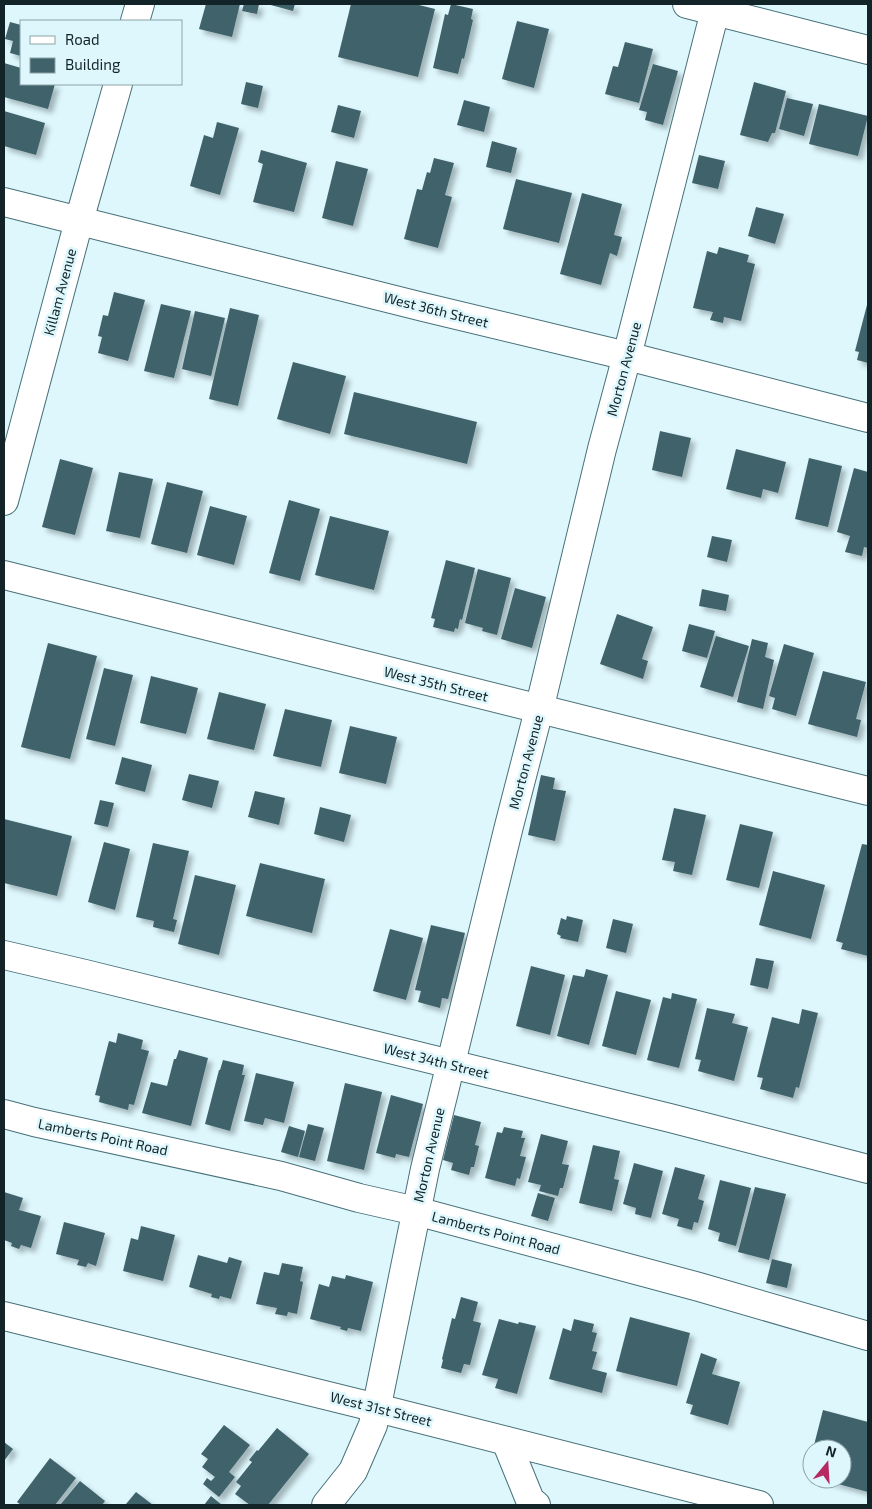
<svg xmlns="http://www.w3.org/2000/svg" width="872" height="1509" font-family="'Exo 2',sans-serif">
	<defs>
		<filter id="shadow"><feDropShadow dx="4.5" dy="4.5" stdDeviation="2.5" flood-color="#0004"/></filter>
	</defs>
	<rect width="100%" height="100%" fill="#ddf7fd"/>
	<g fill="#40626a" filter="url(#shadow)">
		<path d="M206 4H240L232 37 199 29Z"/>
		<path d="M244 4H259L257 14 242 11Z"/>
		<path d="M267 4H295L293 11Z"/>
		<path d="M351 4H415L435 9 418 77 338 57Z"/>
		<path d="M451 4 473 9 471 19 473 20 464 59 462 58 458 74 433 68 445 14 448 15Z"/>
		<path d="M517 21 549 29 534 88 502 79Z"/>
		<path d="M10 22 21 25V56L10 53 13 41 5 39Z"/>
		<path d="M625 42 653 49 639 103 605 94 613 66 618 67Z"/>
		<path d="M4 63 21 68V84H55L48 109 4 97Z"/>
		<path d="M653 64 678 71 663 125 645 120 647 112 639 110Z"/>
		<path d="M246 82 263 86 258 108 241 104Z"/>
		<path d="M754 82 786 91 775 133H772L768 142 740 135Z"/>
		<path d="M787 98 813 104 804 136 779 129Z"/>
		<path d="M464 100 490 107 484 132 457 125Z"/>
		<path d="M819 104 868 116 858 156 809 144Z"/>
		<path d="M338 105 361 111 354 138 331 132Z"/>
		<path d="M4 111 45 123 36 155 4 146Z"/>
		<path d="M217 122 239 128 220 195 190 186 204 135 213 138Z"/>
		<path d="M492 141 517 148 511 173 486 167Z"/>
		<path d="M261 150 307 163 294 212 253 202 263 164 258 162Z"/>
		<path d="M699 155 725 161 718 189 692 183Z"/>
		<path d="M434 158 454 163 445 195 452 197 438 248 404 239 417 189 422 190 427 172 430 173Z"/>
		<path d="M336 161 368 169 353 226 322 218Z"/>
		<path d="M516 179 572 193 559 243 503 229Z"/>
		<path d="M582 193 622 204 614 235 622 237 617 256 610 253 601 285 560 274Z"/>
		<path d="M756 207 784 214 775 244 748 236Z"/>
		<path d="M719 247 749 255 747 262 755 264 741 321 724 317 723 323 710 320 713 312 693 308 707 251 717 254Z"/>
		<path d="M114 292 145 300 128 361 98 353 102 337 98 336 103 315 108 316Z"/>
		<path d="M868 301V363L857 360 859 352 855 351Z"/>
		<path d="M161 304 191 311 174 378 144 371Z"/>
		<path d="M230 308 259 315 238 406 209 399Z"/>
		<path d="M195 311 225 318 211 376 182 369Z"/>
		<path d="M293 362 346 376 330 434 277 419Z"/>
		<path d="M354 392 477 422 467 464 344 434Z"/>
		<path d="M660 431 691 438 682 477 652 470Z"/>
		<path d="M736 449 786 462 778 493 763 489 761 498 726 489Z"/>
		<path d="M809 458 842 466 828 527 795 519Z"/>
		<path d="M60 459 93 468 75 535 42 527Z"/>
		<path d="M854 468 868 472V548L864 547 862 556 845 552 850 536 837 532Z"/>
		<path d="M119 472 153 479 140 538 106 531Z"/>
		<path d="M167 482 203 491 187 553 151 544Z"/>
		<path d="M289 500 320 509 300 581 269 573Z"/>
		<path d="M210 506 247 516 234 565 197 555Z"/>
		<path d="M330 516 389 531 374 590 315 575Z"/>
		<path d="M712 536 732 540 727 562 707 557Z"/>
		<path d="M446 560 475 568 462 620 460 619 458 629 455 628 454 632 433 627 435 619 431 618Z"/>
		<path d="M478 569 511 578 497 635 482 631 483 628 465 623Z"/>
		<path d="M515 588 546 597 532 648 501 639Z"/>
		<path d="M702 589 729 595 726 611 699 606Z"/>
		<path d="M617 614 653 627 642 659 648 661 643 679 600 664Z"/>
		<path d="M689 624 715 631 707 658 682 651Z"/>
		<path d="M716 636 749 646 733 697 700 687Z"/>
		<path d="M752 639 768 643 765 657 774 660 763 709 737 702Z"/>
		<path d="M48 643 97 656 70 759 21 747Z"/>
		<path d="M784 644 814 653 796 716 772 709 775 698 769 696Z"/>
		<path d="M104 668 133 675 115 746 86 739Z"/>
		<path d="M823 671 866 682 856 719 861 720 857 737 808 724Z"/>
		<path d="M151 676 198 688 186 734 140 723Z"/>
		<path d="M219 692 266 704 254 750 207 739Z"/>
		<path d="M285 709 332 720 321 767 273 756Z"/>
		<path d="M350 726 397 737 386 784 339 773Z"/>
		<path d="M122 757 152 765 145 792 115 784Z"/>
		<path d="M189 774 219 781 212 808 182 800Z"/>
		<path d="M541 775 555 778 553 789 566 791 555 841 528 835Z"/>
		<path d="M255 791 285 798 279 825 248 817Z"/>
		<path d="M100 800 114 803 108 827 94 824Z"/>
		<path d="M320 807 351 815 344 842 314 834Z"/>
		<path d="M674 808 706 815 692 875 673 871 675 862 662 860Z"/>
		<path d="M4 819 72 836 57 896 4 883Z"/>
		<path d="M740 824 773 832 759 888 726 880Z"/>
		<path d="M104 842 130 849 115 910 88 902Z"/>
		<path d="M153 843 189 851 173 919 177 920 174 932 153 927 154 921 136 917Z"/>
		<path d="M862 844 868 845V956L841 949 843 943 836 941Z"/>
		<path d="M260 863 325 879 312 933 246 916Z"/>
		<path d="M773 871 825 885 811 939 759 925Z"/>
		<path d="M195 875 236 885 219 955 178 944Z"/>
		<path d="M567 916 583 920 578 942 560 938 561 936 557 934 561 918 566 920Z"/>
		<path d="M613 919 633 924 626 953 606 948Z"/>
		<path d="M431 925 465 933 448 999 442 998 440 1008 418 1002 421 991 415 990Z"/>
		<path d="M390 929 423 938 406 1000 373 991Z"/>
		<path d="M756 958 774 961 768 989 750 985Z"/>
		<path d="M531 966 565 975 550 1035 516 1026Z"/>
		<path d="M586 969 608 975 589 1045 557 1036 573 975 584 977Z"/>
		<path d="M616 991 651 1000 636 1055 602 1046Z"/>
		<path d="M672 993 697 999 679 1068 647 1060 663 997 671 999Z"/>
		<path d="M707 1008 735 1014 732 1023 748 1027 734 1081 698 1071 701 1060 695 1059Z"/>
		<path d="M802 1009 818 1013 799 1088 796 1087 793 1098 760 1089 763 1078 757 1077 772 1017 799 1024Z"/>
		<path d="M118 1033 143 1040 141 1049 149 1051 134 1105 129 1104 128 1110 99 1102 100 1096 95 1095 109 1041 116 1043Z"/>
		<path d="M179 1050 208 1058 191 1126 142 1113 151 1082 167 1086 174 1059H176Z"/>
		<path d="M223 1060 244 1065 242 1075H245L230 1131 205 1124 219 1070H220Z"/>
		<path d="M256 1073 294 1082 284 1123 265 1118 263 1125 244 1121Z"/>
		<path d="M345 1083 382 1092 364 1170 327 1161Z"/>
		<path d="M391 1095 423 1104 409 1157 396 1154 395 1158 376 1153Z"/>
		<path d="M454 1115 481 1122 475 1145 479 1146 474 1167H471L469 1175 451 1170 453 1163 443 1160Z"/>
		<path d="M308 1124 324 1128 315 1161 299 1157Z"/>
		<path d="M289 1126 305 1131 298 1157 281 1152Z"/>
		<path d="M504 1127 523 1131 521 1138H525L520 1156 526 1157 520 1179 517 1178 515 1186 485 1178 497 1132 502 1133Z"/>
		<path d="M541 1134 568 1141 562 1164 569 1165 563 1188H560L558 1196 539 1191 541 1185 528 1182Z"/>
		<path d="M593 1145 620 1151 614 1179 619 1180 612 1211 579 1203Z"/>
		<path d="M634 1163 663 1171 651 1218 635 1214 636 1208 623 1204Z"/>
		<path d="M675 1167 705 1175 698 1199 704 1201 698 1223 694 1222 692 1230 677 1226 679 1219 662 1214Z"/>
		<path d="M720 1180 751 1188 736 1246 718 1241 720 1233 708 1229Z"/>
		<path d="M755 1187 786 1194 769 1260 738 1252Z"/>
		<path d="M4 1192 23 1198 19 1210 41 1216 31 1248 21 1245 19 1249 11 1246 12 1243 4 1240Z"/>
		<path d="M538 1193 555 1198 548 1221 531 1216Z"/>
		<path d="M64 1222 105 1233 96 1266 88 1263 86 1267 77 1265 79 1260 56 1254Z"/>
		<path d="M141 1226 175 1235 163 1281 123 1271 131 1238 138 1240Z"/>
		<path d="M198 1255 227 1263 229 1257 242 1261 231 1299 220 1296 219 1299 211 1297 212 1294 189 1287Z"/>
		<path d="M772 1259 792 1264 787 1288 766 1283Z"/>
		<path d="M282 1263 303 1267 300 1281 303 1282 297 1314 288 1312 287 1316 275 1314 277 1308 256 1304 264 1272 279 1275Z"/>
		<path d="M346 1275 373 1282 361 1331 348 1328 347 1331 340 1329 341 1327 310 1319 319 1284 329 1287 332 1276 345 1279Z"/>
		<path d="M461 1297 478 1302 473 1321 481 1323 470 1365 464 1364 461 1373 441 1368 443 1360 442 1359 452 1318 455 1319Z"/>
		<path d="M630 1317 690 1333 677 1386 616 1371Z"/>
		<path d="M499 1319 518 1324 519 1322 536 1326 517 1394 495 1388 498 1379 482 1375Z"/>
		<path d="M574 1319 594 1324 592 1332 597 1333 592 1351 597 1352 592 1369 607 1373 602 1393 549 1379 563 1328 571 1331Z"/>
		<path d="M701 1353 717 1359 712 1374 740 1382 728 1425 690 1414 693 1405 686 1403Z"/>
		<path d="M823 1410 868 1422V1492L823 1480 842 1479V1449H813Z"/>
		<path d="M224 1425 250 1445 229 1472 235 1477 219 1497 203 1484 207 1478 211 1481 215 1477 202 1467 208 1459 201 1454Z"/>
		<path d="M277 1428 309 1454 268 1505H250L235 1494 241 1486 236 1482 252 1462 249 1460 257 1450 258 1451Z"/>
		<path d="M4 1442 13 1449 4 1461Z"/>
		<path d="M811 1454H812V1477L806 1475Z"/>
		<path d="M50 1458 76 1478 55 1505H21L17 1502Z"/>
		<path d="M80 1481 105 1501 102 1505H60Z"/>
		<path d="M136 1492 153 1505H128L126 1504Z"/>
		<path d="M211 1496 222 1505H204Z"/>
	</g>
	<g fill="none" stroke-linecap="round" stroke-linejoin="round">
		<g stroke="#487179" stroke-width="30">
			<g id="minor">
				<path d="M687 4 868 50"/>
				<path d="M135 21 140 4"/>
				<path d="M4 202 423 307 627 356 868 418"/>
				<path d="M4 501 79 221 118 84"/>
				<path d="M4 575 868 791"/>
				<path d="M4 955 85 974 670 1118 868 1169"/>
				<path d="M4 1114 34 1122 281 1176 359 1198 416 1211 699 1287 868 1336"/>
				<path d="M4 1316 377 1408 759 1505"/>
				<path d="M506 1441 530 1500 536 1505"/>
				<path d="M326 1505 353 1471 373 1425 425 1169 509 826 539 710 602 449 627 356 715 11"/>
			</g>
		</g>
		<use href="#minor" stroke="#fff" stroke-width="28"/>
	</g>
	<g text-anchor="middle" stroke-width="5" stroke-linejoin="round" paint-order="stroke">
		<g font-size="14" fill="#132428" stroke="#ddf7fd">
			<text transform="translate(60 292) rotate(-75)" y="5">Killam Avenue</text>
			<text transform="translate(436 310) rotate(14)" y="5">West 36th Street</text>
			<text transform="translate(624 369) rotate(-75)" y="5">Morton Avenue</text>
			<text transform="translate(436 684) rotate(14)" y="5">West 35th Street</text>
			<text transform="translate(526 762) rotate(-75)" y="5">Morton Avenue</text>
			<text transform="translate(436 1061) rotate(14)" y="5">West 34th Street</text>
			<text transform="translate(103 1137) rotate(12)" y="5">Lamberts Point Road</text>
			<text transform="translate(429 1155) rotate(-77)" y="5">Morton Avenue</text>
			<text transform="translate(496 1233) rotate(15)" y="5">Lamberts Point Road</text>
			<text transform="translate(381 1409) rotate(14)" y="5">West 31st Street</text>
		</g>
	</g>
	<rect width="872" height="1509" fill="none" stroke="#132428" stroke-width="10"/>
	<rect x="20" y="20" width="162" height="65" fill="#ddf7fd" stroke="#8ca3a8"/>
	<rect x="30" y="36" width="25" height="8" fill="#ffffff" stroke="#8ca3a8"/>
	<text x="65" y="45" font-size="15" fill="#132428">Road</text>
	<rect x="30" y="58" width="25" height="15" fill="#40626a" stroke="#8ca3a8"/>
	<text x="65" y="70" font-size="15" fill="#132428">Building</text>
	<g transform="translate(827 1464) rotate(18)"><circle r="24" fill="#ddf7fd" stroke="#8ca3a8"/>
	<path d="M0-4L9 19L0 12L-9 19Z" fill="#b62a61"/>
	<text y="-8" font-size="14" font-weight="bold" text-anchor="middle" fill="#132428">N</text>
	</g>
</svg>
